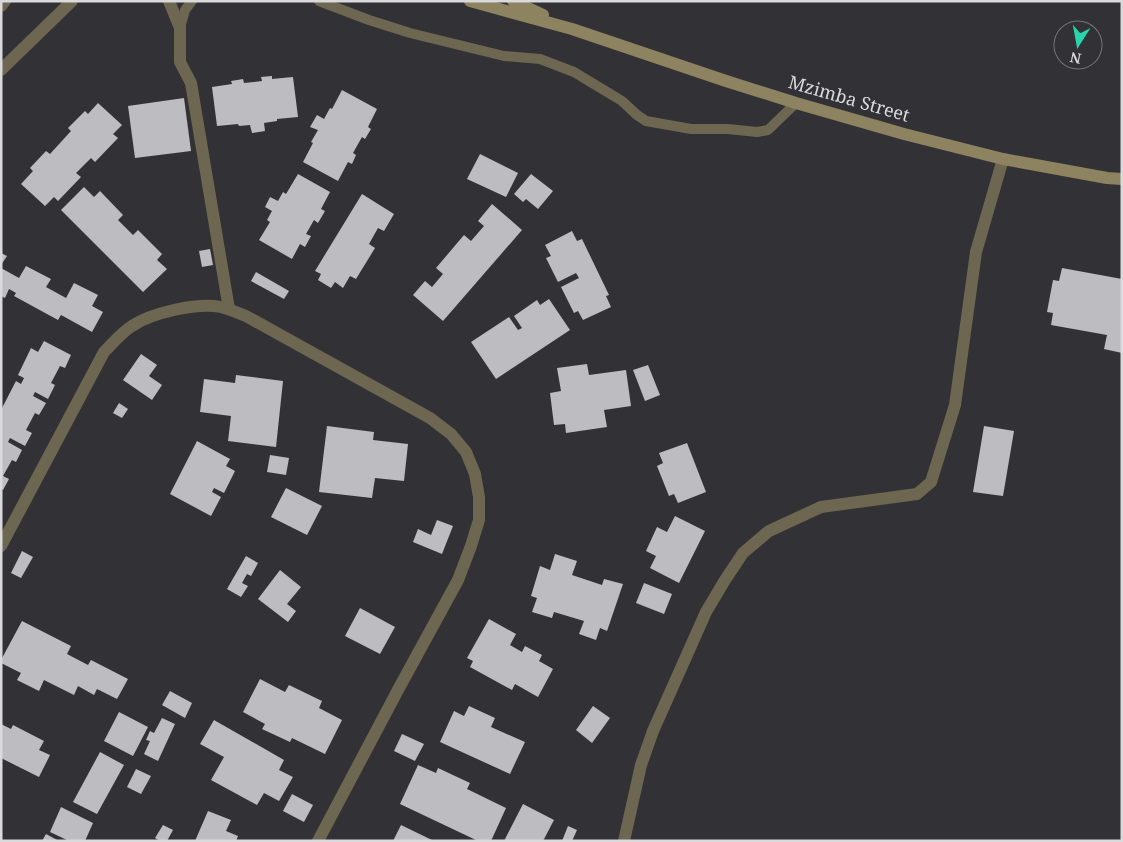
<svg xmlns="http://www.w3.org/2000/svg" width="1123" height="842" font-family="'Noto Serif',serif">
	<rect width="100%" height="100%" fill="#323236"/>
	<g fill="#bdbcc1">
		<path d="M272 76V79L293 77 298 117 277 119V121L264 123 265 131 252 133 250 125 239 126 238 124 217 126 212 87 232 84 231 81 243 79 244 83 262 81 261 77Z"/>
		<path d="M342 90 377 109 368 127 371 129 365 139 362 137 353 153 356 155 352 164 348 162 338 181 303 162 313 143 311 142 318 130 310 127 317 115 324 119 330 108 332 109Z"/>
		<path d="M184 98 191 151 135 158 128 106Z"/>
		<path d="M98 103 122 125 113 134 118 138 95 162 91 158 76 173 81 177 58 201 54 197 45 206 21 184 33 171 30 168 46 151 50 154 71 131 68 128 85 111 88 114Z"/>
		<path d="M480 154 518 173 506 197 467 179Z"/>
		<path d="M298 174 330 192 321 209 325 211 318 223 314 220 306 234 311 236 305 247 300 244 292 259 259 240 270 222 267 220 272 211 265 207 270 197 278 201 283 192 286 194Z"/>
		<path d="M531 174 553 191 538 209 526 199 523 202 514 194Z"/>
		<path d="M84 187 94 197 100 191 123 215 118 220 133 235 138 230 162 254 157 260 167 269 143 292 61 210Z"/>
		<path d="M362 194 394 214 384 231 378 228 369 244 375 248 356 279 350 276 343 288 335 282 331 288 318 280 321 274 315 271Z"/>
		<path d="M492 204 522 230 443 321 413 295 425 281 432 287 443 274 436 268 464 235 471 241 484 226 478 221Z"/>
		<path d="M572 231 577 241 582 239 609 295 606 296 611 307 583 320 578 311 574 313 561 287 579 278 576 273 558 282 546 258 551 256 545 245Z"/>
		<path d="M210 249 213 265 202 267 199 251Z"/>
		<path d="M1 253 7 256 1 265Z"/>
		<path d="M26 266 51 279 46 287 66 298 74 283 98 295 92 306 103 312 92 332 61 315 58 320 14 296 16 293 9 289 5 298 1 296V268L19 278Z"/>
		<path d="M1062 268 1122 279V353L1104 349 1107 335 1051 325 1053 313 1047 312 1053 280 1059 281Z"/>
		<path d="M256 272 289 291 284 299 251 281Z"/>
		<path d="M549 299 570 330 496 379 471 342 509 317 518 330 522 328 514 316 537 300 540 305Z"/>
		<path d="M44 341 71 355 65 368 60 366 51 383 55 385 48 399 35 392 33 396 46 403 39 415 35 413 26 430 32 433 25 446 10 438 8 442 22 450 16 462 12 460 3 476 9 479 3 490 1 489V410L16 381 21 384 24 378 18 375 31 348 38 352Z"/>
		<path d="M141 354 157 365 149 376 162 385 152 400 123 380Z"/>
		<path d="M587 364 589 375 626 370 631 406 604 410 607 427 566 433 565 424 554 425 550 393 561 391 557 368Z"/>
		<path d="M648 365 660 395 645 401 633 370Z"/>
		<path d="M236 375 283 381 276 447 228 441 231 416 200 412 204 379 235 383Z"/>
		<path d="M119 403 128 409 122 418 113 413Z"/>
		<path d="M327 426 374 432 373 440 408 444 404 481 375 478 372 498 319 492Z"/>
		<path d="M984 426 1014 431 1003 496 973 492Z"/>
		<path d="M197 441 230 459 226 466 235 471 224 493 214 488 212 492 221 497 211 516 170 494Z"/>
		<path d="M687 443 706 492 678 503 674 494 669 496 657 466 663 463 659 453Z"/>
		<path d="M270 455 289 458 286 475 267 472Z"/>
		<path d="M286 488 322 506 307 535 271 517Z"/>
		<path d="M675 516 705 531 679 583 650 568 656 556 646 551 657 527 667 532Z"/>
		<path d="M437 520 453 526 442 554 413 542 418 529 431 535Z"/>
		<path d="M22 551 33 557 21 578 11 573Z"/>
		<path d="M555 554 577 561 572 575 602 585 604 579 623 584 607 631 600 628 596 640 579 634 584 621 554 612 552 618 532 612 537 598 531 596 540 566 550 570Z"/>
		<path d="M246 556 258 563 251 576 247 574 242 583 248 586 241 597 227 589Z"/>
		<path d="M280 570 301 587 287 604 296 611 288 622 258 599Z"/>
		<path d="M644 583 672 594 664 614 636 603Z"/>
		<path d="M360 608 395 627 380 654 345 636Z"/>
		<path d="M489 619 516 634 510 645 522 652 525 646 542 655 539 661 553 669 538 697 515 684 512 690 470 667 473 661 467 658Z"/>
		<path d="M22 621 71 646 67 654 88 665 91 660 128 679 117 699 97 689 94 695 78 686 74 695 44 680 39 691 17 680 21 673 1 663V660Z"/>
		<path d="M260 679 285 692 289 685 322 701 319 708 342 720 325 754 292 738 290 742 262 729 265 724 243 712Z"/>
		<path d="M170 691 192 703 185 718 162 705Z"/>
		<path d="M469 706 495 718 491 727 525 742 510 774 440 742 454 711 464 716Z"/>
		<path d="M593 706 610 718 592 743 576 730Z"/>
		<path d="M119 712 148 727 133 756 104 741Z"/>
		<path d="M162 718 175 724 158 761 144 754 150 741 146 740 150 731 154 733Z"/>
		<path d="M214 720 284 760 279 770 293 777 279 801 264 793 257 805 211 780 224 757 200 744Z"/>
		<path d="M1 724 11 729 13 725 44 741 39 750 50 755 39 777 1 758Z"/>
		<path d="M402 734 424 744 415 761 394 751Z"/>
		<path d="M100 752 124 765 97 814 73 802Z"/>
		<path d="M418 765 436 773 438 768 470 783 467 789 506 808 491 841H478L400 804Z"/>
		<path d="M136 769 151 776 141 794 127 787Z"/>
		<path d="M292 794 313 805 304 822 283 811Z"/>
		<path d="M523 804 554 820 543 841H504Z"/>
		<path d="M61 807 93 823 85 841H69L50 832Z"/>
		<path d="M208 811 231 820 226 831 238 836 236 841H195Z"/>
		<path d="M163 825 173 830 167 841H160L155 838Z"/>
		<path d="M401 825 434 841H393Z"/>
		<path d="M568 826 577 830 572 841H562Z"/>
		<path d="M46 834 59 841H42Z"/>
	</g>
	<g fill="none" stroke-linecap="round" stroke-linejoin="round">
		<g stroke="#6d6650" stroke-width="10">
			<path d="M319 1 369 20 410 33 504 56 540 59 574 72 622 101 637 115 646 121 691 129H728L757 132 768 130 796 103"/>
			<path d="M180 28 185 10 192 1"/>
		</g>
		<g stroke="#6d6650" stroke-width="12">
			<path d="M169 1 180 28V62L191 83 229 309"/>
			<path d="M1 546 104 352C113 343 121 333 132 326 151 313 198 302 221 307 229 309 238 313 246 316L430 418 451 434 466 452 475 474 479 497V520L471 546 458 580 399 688 318 841"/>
			<path d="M624 841 641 765 653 731 706 612 725 580 743 553 769 531 821 507 917 494 931 482 955 405 976 252 1003 159"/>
		</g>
		<g stroke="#6d6650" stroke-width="12">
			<path d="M1 6 5 1"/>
			<path d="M1 70 72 1"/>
		</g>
		<g stroke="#8d8360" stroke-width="12">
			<path d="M470 1 572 29 726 81 796 103 904 134 1003 159 1107 178 1122 179"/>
			<path d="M513 1 543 15"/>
		</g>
	</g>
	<g text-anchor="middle" stroke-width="5" stroke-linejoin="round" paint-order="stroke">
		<g font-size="18" fill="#dadadc" stroke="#323236">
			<text transform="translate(849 99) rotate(16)" y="6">Mzimba Street</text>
		</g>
	</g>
	<rect width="1123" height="842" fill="none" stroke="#dadadc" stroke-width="5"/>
	<g transform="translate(1078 45) rotate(191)"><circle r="24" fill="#323236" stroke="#757578"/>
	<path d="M0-4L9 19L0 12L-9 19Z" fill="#28d5ad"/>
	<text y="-8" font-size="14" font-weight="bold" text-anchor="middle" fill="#dadadc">N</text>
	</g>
</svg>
